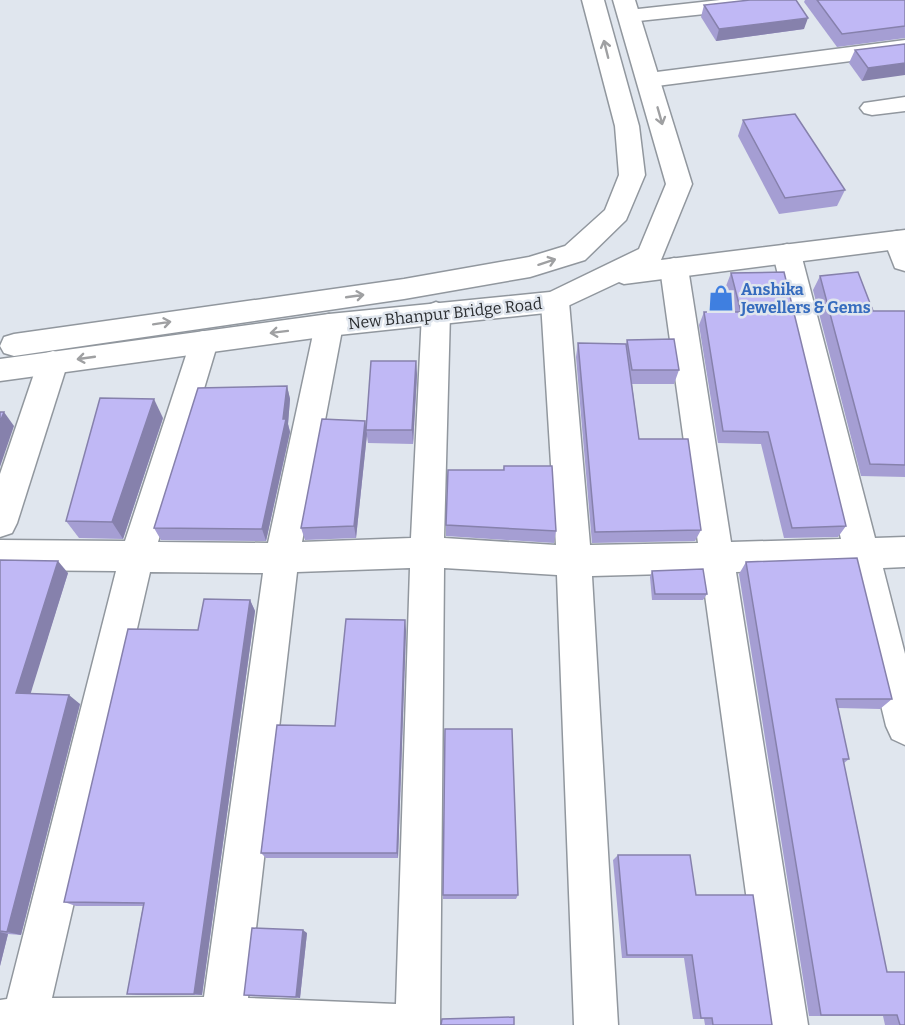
<svg xmlns="http://www.w3.org/2000/svg" width="905" height="1025" font-family="Bitter,serif">
	<rect width="100%" height="100%" fill="#e0e6ee"/>
	<g fill="none" stroke-linecap="round" stroke-linejoin="round">
		<g stroke="#91979e" stroke-width="3">
			<g id="street">
				<path d="M720 0H792L789 5 781 6 629 22 621 21 618 16 621 11 629 10Z"/>
				<path d="M905 40V54L649 87 641 85 637 80 641 75 649 73Z"/>
				<path d="M905 97V111L872 115 864 113 860 108 864 103Z"/>
				<path d="M897 231 905 233V271L895 268 884 240 888 233Z"/>
				<path d="M787 244 797 247 801 254 875 538 905 537V567L883 568 905 654V745L892 739 886 726 848 568 736 572 808 1025H764L702 573 592 576 618 1025H574L557 575 444 568 440 1025H0V1000L7 999 116 571 0 570V540L125 541 193 334 203 331 213 334 218 342 158 542 268 543 315 325 319 317 329 314 339 317 343 325 302 542 411 538 422 313 426 306 436 302 446 306 450 313 444 538 556 545 541 302 545 295 555 292 565 295 569 302 590 545 698 543 660 268 664 261 674 258 684 261 688 268 731 542 841 539 773 254 777 247ZM410 568 396 1004 248 998 297 572ZM150 572 263 573 204 997 52 998Z"/>
				<path d="M53 351 63 354 68 362 17 523 12 533 0 537V474L38 362 43 354Z"/>
			</g>
		</g>
		<g stroke="#91979e" stroke-width="3">
			<g id="secondary">
				<path d="M582 0H604L639 126 645 175 626 220 585 260 530 277 404 299 14 356 4 353 0 346 4 337 14 334 404 279 529 257 565 246 605 210 619 175 615 126Z"/>
				<path d="M613 0H635L692 184 661 260 905 230V248L624 284 619 282 555 312 329 336 0 381V359L329 314 550 292 639 249 666 184Z"/>
			</g>
		</g>
		<use href="#street" fill="#fff" fill-rule="evenodd"/>
		<use href="#secondary" fill="#fff" fill-rule="evenodd"/>
	</g>
	<g fill="#a59ed3">
		<path d="M805 0H905V38L837 47 804 2Z"/>
		<path d="M704 5 804 29 716 41 701 17Z"/>
		<path d="M905 44 862 81 849 63 855 50Z"/>
		<path d="M743 120 845 190 837 206 779 214 738 136Z"/>
		<path d="M731 273 846 526 838 537 784 538 761 444 718 443 699 325 704 312H733L726 286Z"/>
		<path d="M820 276 873 311H905V477L861 476 813 290Z"/>
		<path d="M627 340 679 370 674 384H632L639 439 701 530 695 541 592 543 576 357 578 343 626 344Z"/>
		<path d="M416 361 417 375 413 444 368 443 366 430Z"/>
		<path d="M287 386 290 399 288 424 290 432 266 541 161 540 154 528Z"/>
		<path d="M163 418 123 539 79 538 66 521Z"/>
		<path d="M365 421 367 434 356 538 305 540 301 528Z"/>
		<path d="M504 466 556 531 554 543 446 536V525L503 470Z"/>
		<path d="M0 560 68 573 30 693 80 704 21 935 8 934 0 966Z"/>
		<path d="M746 562 892 699 880 709 838 708 849 759 844 763 887 972 905 1025H885L883 1016H809L739 574Z"/>
		<path d="M652 571 707 594 703 600H652L650 577Z"/>
		<path d="M250 600 255 611 202 995H137L127 994 143 906H76L64 902 198 630Z"/>
		<path d="M406 630 398 858H266L261 853 335 726Z"/>
		<path d="M445 729 518 895 516 899H443Z"/>
		<path d="M618 855 696 895 772 1025H705L704 1019H693L684 958H622L613 860Z"/>
		<path d="M307 933 300 998 251 996 244 995Z"/>
	</g>
	<g fill="#8681ac">
		<path d="M808 18 804 29 716 41 719 29Z"/>
		<path d="M905 63V75L862 81 868 68Z"/>
		<path d="M416 361 417 375 413 444 412 430Z"/>
		<path d="M287 386 290 399 288 424 290 432 266 541 262 529Z"/>
		<path d="M154 399 163 418 123 539 112 522Z"/>
		<path d="M4 412 14 426 0 467V422Z"/>
		<path d="M365 421 367 434 356 538 354 526Z"/>
		<path d="M58 561 68 573 28 702 16 693Z"/>
		<path d="M250 600 255 611 202 995 194 994Z"/>
		<path d="M405 620 406 630 398 858 397 853Z"/>
		<path d="M69 695 80 704 21 935 7 932Z"/>
		<path d="M303 930 307 933 300 998 296 997Z"/>
		<path d="M0 932 8 934 0 966Z"/>
	</g>
	<g fill="#c0b8f5" stroke="#8681ac" stroke-width="1.5">
		<path d="M750 0H796L808 18 719 29 704 5Z"/>
		<path d="M817 0H905V26L842 34Z"/>
		<path d="M905 44V63L868 68 855 50Z"/>
		<path d="M795 114 845 190 785 198 743 120Z"/>
		<path d="M784 272 846 526 792 528 768 432 723 431 704 312H741L731 273Z"/>
		<path d="M858 272 873 311H905V465L870 464 820 276Z"/>
		<path d="M674 339 679 370H632L627 340Z"/>
		<path d="M578 343 626 344 639 439H688L701 530 595 532Z"/>
		<path d="M371 361H416L412 430H366Z"/>
		<path d="M287 386 283 419H286L262 529 154 528 198 388Z"/>
		<path d="M100 398 154 399 112 522 66 521Z"/>
		<path d="M0 412H4L0 422Z"/>
		<path d="M322 419 365 421 354 526 301 528Z"/>
		<path d="M504 466H552L556 531 446 525 448 470H504Z"/>
		<path d="M857 558 892 699H836L849 759H843L887 972H905V1025H900L897 1015H821L746 562Z"/>
		<path d="M0 560 58 561 16 693 69 695 7 932 0 931Z"/>
		<path d="M703 569 707 594H655L652 571Z"/>
		<path d="M204 599 250 600 194 994H127L144 903 64 902 128 629 198 630Z"/>
		<path d="M346 619 405 620 397 853H261L277 725 335 726Z"/>
		<path d="M445 729H512L518 895H443Z"/>
		<path d="M618 855H690L696 895H753L772 1025H713L712 1018H701L692 955H627Z"/>
		<path d="M252 928 303 930 296 997 244 995Z"/>
		<path d="M514 1017V1025H441L442 1019Z"/>
	</g>
	<defs><path id="oneway-shaft" d="M-6 0H5M1.5-3L5.5 0L1.5 3" fill="none" stroke-width="1.6" stroke-linecap="round" stroke-linejoin="round" transform="scale(1.5)"/></defs>
	<g stroke="#9fa0a2">
		<use href="#oneway-shaft" transform="translate(606 49) rotate(-104)"/>
		<use href="#oneway-shaft" transform="translate(660 116) rotate(74)"/>
		<use href="#oneway-shaft" transform="translate(547 262) rotate(-18)"/>
		<use href="#oneway-shaft" transform="translate(355 296) rotate(-8)"/>
		<use href="#oneway-shaft" transform="translate(162 323) rotate(-9)"/>
		<use href="#oneway-shaft" transform="translate(279 332) rotate(173)"/>
		<use href="#oneway-shaft" transform="translate(86 358) rotate(172)"/>
	</g>
	<defs>
		<g id="shop-bare" transform="scale(2.07)"><path d="M-5-2.5h2.3a2.7 3.5 0 0 1 5.4 0H5L5.5 6h-11ZM-1.5-2.5h3a1.5 2.3 0 0 0-3 0Z" fill="#3f7fe0" stroke="#e0e6ee" stroke-width="2.5" paint-order="stroke"/></g>
	</defs>
	<g fill-rule="evenodd">
		<use href="#shop-bare" x="721" y="298"/>
	</g>
	<g text-anchor="middle" stroke-width="5" stroke-linejoin="round" paint-order="stroke">
		<g font-size="16" font-weight="bold" fill="#366cbe" stroke="#e0e6ee" text-anchor="start">
			<text x="741" y="295">Anshika<tspan x="741" dy="18">Jewellers &amp; Gems</tspan></text>
		</g>
		<g font-size="16" fill="#2a2d30" stroke="#e0e6ee">
			<text transform="translate(445 313) rotate(-6)" y="6">New Bhanpur Bridge Road</text>
		</g>
	</g>
</svg>
